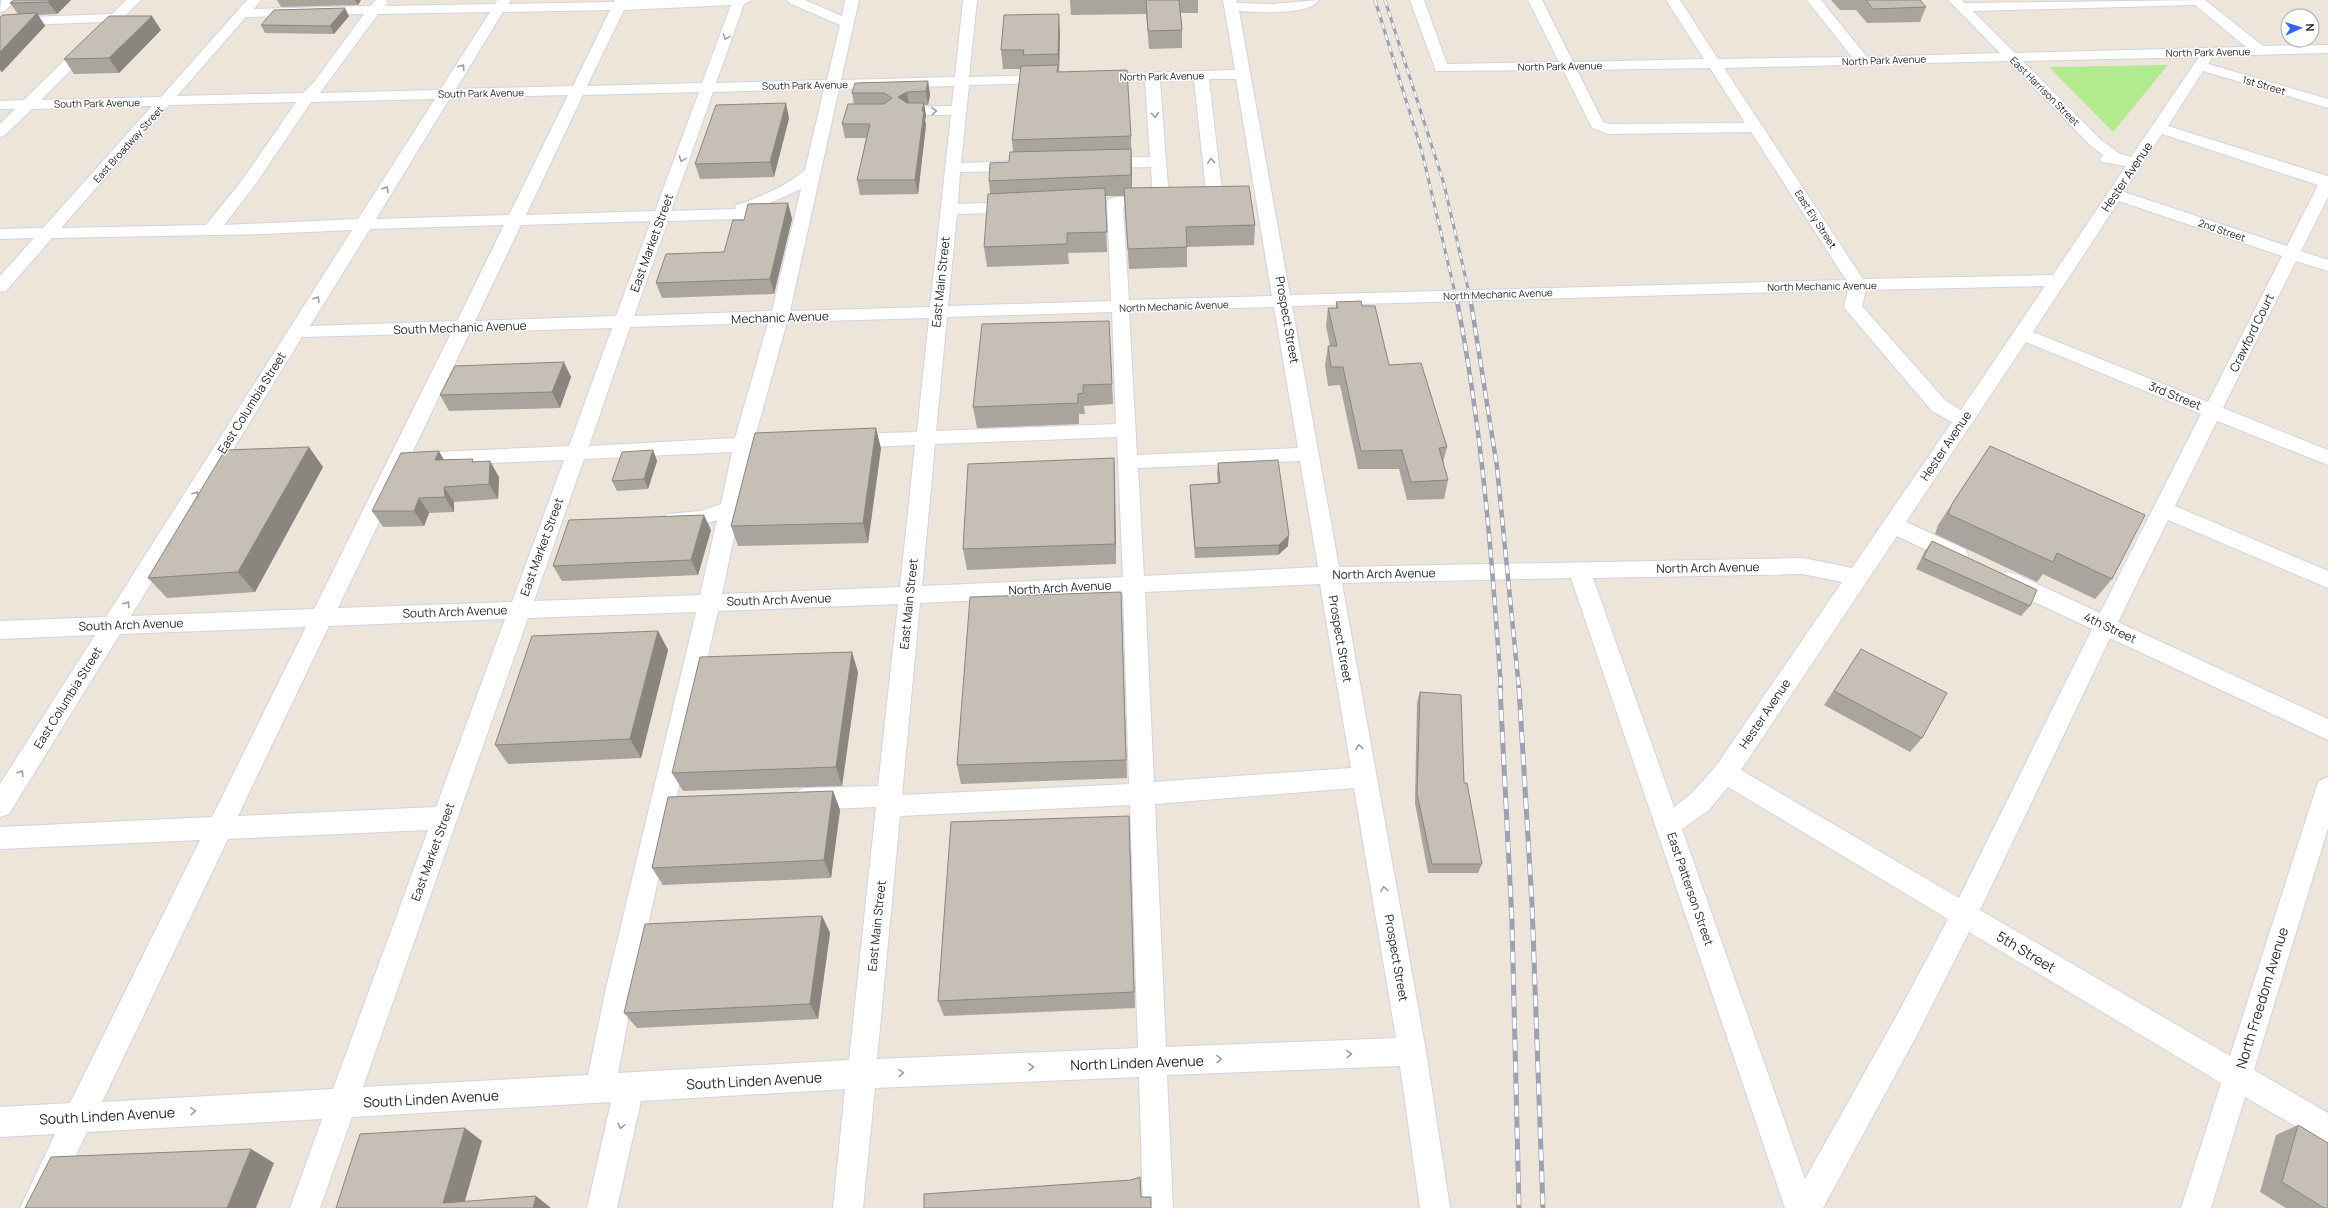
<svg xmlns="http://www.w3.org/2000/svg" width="2328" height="1208" font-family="Manrope,sans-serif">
	<rect width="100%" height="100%" fill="#ede4da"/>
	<path fill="#b2ea90" d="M2168 65 2113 132 2049 67Z"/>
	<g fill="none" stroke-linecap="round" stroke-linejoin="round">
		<g stroke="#cfd4e4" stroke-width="2">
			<g id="minor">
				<path d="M1 0H16L5 11 0 12Z"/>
				<path d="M126 0H141L41 100 161 97 247 0H261L254 9 370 6 376 0H386L388 2 385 6 495 4 497 0H511L508 4 614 2 615 0H752L744 4 716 83 827 80 840 25 789 3 787 0H805L842 16 845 0H859L841 80 955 77 963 0H977L969 77 1050 75 1057 79 1050 83 969 85 961 163 1019 161 1025 163 1027 166 1025 169 1019 171 960 172 958 204 1018 202 1024 204 1026 207 1024 210 1018 212 957 214 948 306 1111 301 1107 202 1109 199 1115 197 1153 196 1151 167 1102 168 1096 166 1094 163 1096 160 1102 158 1150 157 1145 81 1097 82 1090 78 1097 74 1235 70 1223 0H1237V3L1273 4 1319 0C1308 16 1256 12 1239 11L1290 295 1846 280 1751 132 1608 134 1592 128 1563 70 1436 71 1410 0H1424L1447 64 1559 62 1528 0H1542L1573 62 1704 59 1666 0H1680L1718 59 1852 57 1807 0H1821L1867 57 2000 53 1948 0H1962L1965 3 2205 0 2263 46 2328 45V53L2213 56 2208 64 2328 99V108L2203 71 2168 126 2328 176V197L2301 251 2328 260V271L2296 261 2223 408 2328 450V465L2217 421 2175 506 2328 571V588L2168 520 2118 622 2328 719V740L2110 638 1980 910 2230 1056 2316 788 2319 781 2328 777V828L2254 1070 2328 1113V1145L2245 1097 2211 1208H2181L2221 1083 1969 932 1917 1035 1823 1208H1785L1571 578 1342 583 1426 1051 1450 1208H1420L1400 1066 1167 1075 1173 1208H1143L1139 1077 875 1088 863 1208H833L845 1089 641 1101 617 1208H587L611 1102 352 1117 320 1208H290L322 1119 87 1132 51 1208H20L55 1134 0 1137V1107L70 1103 200 840 0 849V827L212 817 306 627 120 634 9 814 0 817V784L95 635 0 639V621L106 617 352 230 263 234 52 238 6 291 0 292V276L34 238 0 239V229L43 228 152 106 32 109 5 135 0 137V124L15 109H0V101L24 100 103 22 0 26V18L112 14ZM731 5 702 83 587 86 624 10ZM2195 5 2246 47 2015 53 1973 11ZM610 10 573 86 456 89 503 12ZM490 12 440 90 320 93 378 14ZM364 14 314 82 303 93 177 96 246 17ZM2199 57 2131 157 2120 154 2100 139 2023 61ZM2008 61 2090 145 2103 155 2100 159 2102 162 2126 166 2053 275 1863 279 1724 68ZM1710 68 1745 123 1610 124 1603 122 1577 70ZM1209 79H1236L1272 296 1129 300 1123 207 1167 203 1169 200 1160 81 1194 80 1207 200 1209 203H1221L1223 200ZM954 86 952 106 909 107 902 111 909 115H951L930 307 790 311 839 89ZM824 89 805 170C785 187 761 197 736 205L735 209 671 211 713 92ZM699 92 655 211 526 215 583 95ZM568 95 509 215 376 219 450 98ZM435 99 358 219 224 225 255 185 311 102ZM296 102 243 179 206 225 61 228 169 105ZM2162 134 2318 185 2287 246 2124 192ZM801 189 772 311 634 316 668 221 775 218 781 216 783 213 781 210 757 209ZM2119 201 2282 256 2208 402 2033 332ZM651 221 616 316 475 321 521 225ZM504 225 457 321 310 326 370 229ZM2045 286 1961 410 1946 401 1862 306 1866 290ZM1848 290 1844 307 1847 311 1932 411 1952 422 1852 568 1803 558 1339 567 1292 306ZM1274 307 1298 448 1137 455 1129 311ZM1112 312 1116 424 936 431 947 317ZM929 318 917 432 849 434 842 436 839 441 842 446 849 448 915 445 900 587 722 594 752 451 764 449 767 444 764 439 755 437 787 322ZM768 323 735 438 589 446 630 327ZM612 328 569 446 412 453 470 332ZM451 333 314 609 131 616 302 337ZM2026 342 2201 414 2100 613 2016 574 2008 572 2000 574 1997 580 2000 586 2092 629 1959 898 1741 770 1897 536 1949 561 1957 563 1965 561 1968 555 1965 549 1906 522ZM1117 437 1123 577 922 586 935 444ZM732 452 721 504 701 511 667 514 664 519 667 524C683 529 701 525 717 520L700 595 534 601 584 459ZM564 460 512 602 338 608 407 464 414 466ZM1300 461 1318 567 1144 576 1138 468ZM1803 574 1842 582 1716 766 1691 794 1674 807 1593 578ZM1320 584 1351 768 1154 782 1145 592ZM1123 593 1129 784 902 795 920 603ZM898 604 878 786 805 788 796 791 793 799 796 807 805 810 876 807 849 1060 618 1073 634 988 718 611ZM696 612 606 988 588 1075 363 1087 528 618ZM505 619 436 807 238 816 329 626ZM1728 787 1948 919 1897 1015 1805 1179 1682 829 1709 810ZM1354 788 1396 1038 1166 1047 1155 804ZM1130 805 1138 1048 877 1059 900 816ZM428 830 333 1089 102 1102 228 839Z"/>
			</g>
		</g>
		<use href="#minor" fill="#fff" fill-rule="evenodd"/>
		<g stroke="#9ca1b6" stroke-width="3">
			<g id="rail-far2">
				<path d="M1375 0 1422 152 1456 297"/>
				<path d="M1385 0 1444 184 1470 297"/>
			</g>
		</g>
		<g stroke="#9ca1b6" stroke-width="4.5">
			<g id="rail-far1">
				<path d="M1456 296C1482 426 1492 558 1501 689"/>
				<path d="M1470 296 1497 467 1519 689"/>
			</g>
		</g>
		<g stroke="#9ca1b6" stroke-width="5">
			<g id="rail">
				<path d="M1500 688 1512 922 1519 1208"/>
				<path d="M1519 688 1532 904 1543 1208"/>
			</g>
		</g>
		<use href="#rail-far2" stroke="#fff" stroke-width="2" stroke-dasharray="6" stroke-linecap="butt"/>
		<use href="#rail-far1" stroke="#fff" stroke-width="3" stroke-dasharray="8" stroke-linecap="butt"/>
		<use href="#rail" stroke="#fff" stroke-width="3.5" stroke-dasharray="11" stroke-linecap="butt"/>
	</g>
	<g fill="#a9a49d">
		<path d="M14 0H71L57 14 38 15 45 26 2 72 0 71V17L18 14 10 3Z"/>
		<path d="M277 0H361L358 5 281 7Z"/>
		<path d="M1070 0H1198V13H1181L1182 30V48L1149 49 1146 14 1071 15Z"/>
		<path d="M1831 0H1920L1926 7 1920 22 1867 23 1856 10H1840Z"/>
		<path d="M349 16 334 34 265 33 261 25Z"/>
		<path d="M161 30 119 73 74 74 64 59Z"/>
		<path d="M1060 33 1059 72 1131 136 1132 188 1255 225 1254 245 1187 247V267L1129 269 1124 196H1105L1107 252 1068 253 1069 264 987 267 984 247 990 194 989 181 1009 162 1013 152 1012 140 1021 69H1003L1001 50Z"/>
		<path d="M928 81 930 95 928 105H924L926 116 925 120 926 125 918 194 860 195 857 180 866 138H845L842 124 854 104 852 93Z"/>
		<path d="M789 118 774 177 700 179 695 164Z"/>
		<path d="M788 203 792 219 774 294 662 298 656 283 724 252 744 220Z"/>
		<path d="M1336 302 1362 306 1389 365 1447 447 1443 463 1448 480 1444 499 1407 500 1399 469H1358L1340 385 1328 386 1325 365 1328 346H1330L1326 326 1328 308H1336Z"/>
		<path d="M1109 321 1113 404 1084 406 1085 414H1079V424L977 428 973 407Z"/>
		<path d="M571 377 560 408 449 411 440 395Z"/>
		<path d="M1990 446 2112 579 2095 599 2043 574 2037 582 1935 534 1938 525Z"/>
		<path d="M881 448 868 543 738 546 731 526Z"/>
		<path d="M653 450 657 461 648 489 617 491 612 481Z"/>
		<path d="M1114 458 1116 564 967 570 963 549Z"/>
		<path d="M444 460 475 462 499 477 498 499 454 502V512L429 513 424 526 383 527 372 511Z"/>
		<path d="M1218 463 1288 546 1278 555 1195 558 1190 495V485L1218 483 1217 474Z"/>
		<path d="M323 467 255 592 167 598 148 578Z"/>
		<path d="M711 530 698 575 562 581 553 566Z"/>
		<path d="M1932 541 2030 606 2021 616 1916 569 1925 551Z"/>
		<path d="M1122 612 1127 778 961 784 957 765Z"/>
		<path d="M658 631 668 650 641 758 508 764 495 745Z"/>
		<path d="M1861 649 1922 738 1910 752 1824 705Z"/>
		<path d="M858 672 842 786 683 791 672 773Z"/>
		<path d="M1420 692 1464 783 1482 864 1478 873H1428L1415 803 1417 702Z"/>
		<path d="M833 791 840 810 831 878 663 885 652 868Z"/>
		<path d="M1129 816 1135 1008 944 1016 938 1001Z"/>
		<path d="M822 916 830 933 818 1019 637 1028 624 1013Z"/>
		<path d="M2298 1125 2328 1208H2286L2260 1192 2276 1135Z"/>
	</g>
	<g fill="#8a867f">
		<path d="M50 0H71L57 14 48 2Z"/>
		<path d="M355 0H361L358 5Z"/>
		<path d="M345 8 349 16 334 34 330 26Z"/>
		<path d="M37 13 45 26 2 72 0 69V52Z"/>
		<path d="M1059 14 1060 33 1059 73 1058 54Z"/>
		<path d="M152 16 161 30 119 73 109 58Z"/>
		<path d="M928 81 930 95 928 105 926 91Z"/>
		<path d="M907 92 909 106 898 97Z"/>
		<path d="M786 103 789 118 774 177 770 162Z"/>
		<path d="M924 103 926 116 925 120 926 125 918 194 915 180 922 111Z"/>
		<path d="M1131 149 1132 169V195L1131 175Z"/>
		<path d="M788 203 792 219 774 294 770 279Z"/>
		<path d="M564 362 571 377 560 408 552 392Z"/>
		<path d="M876 428 881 448 868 543 863 523Z"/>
		<path d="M309 447 323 467 255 592 238 572Z"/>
		<path d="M653 450 657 461 648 489 644 479Z"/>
		<path d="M439 451 448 467 435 460Z"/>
		<path d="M1114 458 1115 478 1116 564 1115 544Z"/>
		<path d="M490 461 499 477 498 499 489 484Z"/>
		<path d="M444 487 454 502V512L445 497Z"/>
		<path d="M419 498 429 513 424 526 414 511Z"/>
		<path d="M704 515 711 530 698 575 691 560Z"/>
		<path d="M1289 535 1288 546 1278 555 1279 545Z"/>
		<path d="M658 631 668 650 641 758 630 739Z"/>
		<path d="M852 652 858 672 842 786 836 767Z"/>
		<path d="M833 791 840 810 831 878 824 860Z"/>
		<path d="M822 916 830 933 818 1019 810 1004Z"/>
		<path d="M465 1128 482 1141 463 1208 443 1203Z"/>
		<path d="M251 1149 274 1163 256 1208H227Z"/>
		<path d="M536 1196 551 1208H533Z"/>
	</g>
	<g fill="#c5bfb6" stroke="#8a867f">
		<path d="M14 0H50L48 2 10 3Z"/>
		<path d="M1146 0H1179L1182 30 1148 31Z"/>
		<path d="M1866 0H1920L1926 7 1873 9Z"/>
		<path d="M345 8 330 26 261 25 274 10Z"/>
		<path d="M37 13 0 52V17L3 15Z"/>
		<path d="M1059 14 1058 54 1023 55 1024 50H1001L1004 15Z"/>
		<path d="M109 16H152L109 58 64 59Z"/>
		<path d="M1058 65 1057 72 1127 70 1131 136 1012 140 1021 66Z"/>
		<path d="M928 81 926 91 907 92 898 97 907 103H924L922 111H924L915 180H857L870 124H842L848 104H884L892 98 884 93H852L855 83Z"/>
		<path d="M786 103 770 162 695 164 716 105Z"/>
		<path d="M1131 149V175L989 181 990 163 1009 162 1010 152Z"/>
		<path d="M1249 186 1255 225 1186 227 1187 247 1128 249 1124 188Z"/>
		<path d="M1105 188 1107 232 1067 233V244L984 247 988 194Z"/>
		<path d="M788 203 770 279 656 283 666 254 724 252 733 220H744L748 204Z"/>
		<path d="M1361 301 1362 306H1375L1389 365 1421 363 1447 447 1439 448 1448 480 1411 482 1402 450 1361 451 1343 367H1331L1328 346H1337L1328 308H1338L1336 302Z"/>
		<path d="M1109 321 1112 384 1083 385V393L1078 394V403L973 407 982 324Z"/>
		<path d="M564 362 552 392 440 395 455 366Z"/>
		<path d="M876 428 863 523 731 526 755 433Z"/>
		<path d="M1990 446 2145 515 2112 579 2057 553 2053 562 1948 514 1952 504Z"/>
		<path d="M309 447 238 572 148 578 225 450Z"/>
		<path d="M653 450 644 479 612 481 622 452Z"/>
		<path d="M439 451 435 460 473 459 472 462 490 461 489 484 444 487 445 497 419 498 414 511H372L401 453Z"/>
		<path d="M1114 458 1115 544 963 549 968 464Z"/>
		<path d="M1278 460 1289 535 1279 545 1195 548 1190 485 1220 483 1218 463Z"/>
		<path d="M704 515 691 560 553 566 569 520Z"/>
		<path d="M1932 541 2037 590 2030 606 1923 558Z"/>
		<path d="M1121 592 1126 760 957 765 970 597Z"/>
		<path d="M658 631 630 739 495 745 532 636Z"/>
		<path d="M1861 649 1947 693 1922 738 1834 691Z"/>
		<path d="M852 652 836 767 672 773 700 657Z"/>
		<path d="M1420 692 1461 695 1464 783H1467L1482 864H1432L1417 794Z"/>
		<path d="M833 791 824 860 652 868 668 797Z"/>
		<path d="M1129 816 1134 992 938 1001 951 822Z"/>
		<path d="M822 916 810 1004 624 1013 645 924Z"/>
		<path d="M2298 1125 2328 1143V1208H2324L2282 1182Z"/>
		<path d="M465 1128 443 1203 536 1196 533 1208H336L360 1134Z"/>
		<path d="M251 1149 227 1208H25L51 1157Z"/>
		<path d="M1140 1177 1141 1197H1151V1208H924V1194L1131 1180Z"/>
	</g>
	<defs><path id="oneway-chevron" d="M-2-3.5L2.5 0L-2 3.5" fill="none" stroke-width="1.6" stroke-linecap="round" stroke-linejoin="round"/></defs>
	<g stroke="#9f9f9f">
		<use href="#oneway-chevron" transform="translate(726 37) rotate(110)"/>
		<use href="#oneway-chevron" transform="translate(462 67) rotate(-58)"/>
		<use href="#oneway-chevron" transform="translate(934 111) rotate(-1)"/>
		<use href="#oneway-chevron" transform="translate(1155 115) rotate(86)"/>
		<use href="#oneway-chevron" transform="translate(682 159) rotate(110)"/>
		<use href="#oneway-chevron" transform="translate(1211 161) rotate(-96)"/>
		<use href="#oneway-chevron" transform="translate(386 189) rotate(-58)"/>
		<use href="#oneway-chevron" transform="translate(317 299) rotate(-58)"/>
		<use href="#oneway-chevron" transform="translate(196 494) rotate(-58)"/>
		<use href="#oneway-chevron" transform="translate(127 604) rotate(-58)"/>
		<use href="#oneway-chevron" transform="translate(1359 747) rotate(-100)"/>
		<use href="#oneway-chevron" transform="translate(21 773) rotate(-58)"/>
		<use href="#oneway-chevron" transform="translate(1384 889) rotate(-100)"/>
		<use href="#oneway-chevron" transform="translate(1349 1054) rotate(-2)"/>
		<use href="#oneway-chevron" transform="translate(1219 1059) rotate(-2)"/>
		<use href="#oneway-chevron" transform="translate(1031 1067) rotate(-2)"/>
		<use href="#oneway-chevron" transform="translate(901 1073) rotate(-2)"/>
		<use href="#oneway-chevron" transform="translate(193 1111) rotate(-3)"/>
		<use href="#oneway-chevron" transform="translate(621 1126) rotate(103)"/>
	</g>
	<g text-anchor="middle" stroke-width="3" stroke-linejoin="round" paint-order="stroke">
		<g font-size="10" fill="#2a2a2a" stroke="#fff">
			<text transform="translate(2208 52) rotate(-1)" y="4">North Park Avenue</text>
			<text transform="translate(1884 60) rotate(-2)" y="4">North Park Avenue</text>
			<text transform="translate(1560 66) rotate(-1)" y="4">North Park Avenue</text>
			<text transform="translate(1162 76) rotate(-1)" y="4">North Park Avenue</text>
			<text transform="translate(805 85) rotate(-1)" y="4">South Park Avenue</text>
			<text transform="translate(2264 85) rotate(16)" y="4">1st Street</text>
			<text transform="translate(2045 91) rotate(45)" y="4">East Harrison Street</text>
			<text transform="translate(481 93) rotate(-1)" y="4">South Park Avenue</text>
			<text transform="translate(97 103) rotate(-1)" y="4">South Park Avenue</text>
			<text transform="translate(128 144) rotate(-48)" y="4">East Broadway Street</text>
			<text transform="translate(1816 219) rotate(57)" y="4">East Ely Street</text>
			<text transform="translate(2222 230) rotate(19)" y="4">2nd Street</text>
			<text transform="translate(1822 286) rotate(-1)" y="4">North Mechanic Avenue</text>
			<text transform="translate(1498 294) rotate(-2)" y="4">North Mechanic Avenue</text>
			<text transform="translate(1174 306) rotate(-2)" y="4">North Mechanic Avenue</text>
		</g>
		<g font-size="12" fill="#2a2a2a" stroke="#fff">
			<text transform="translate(2127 177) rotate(-56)" y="4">Hester Avenue</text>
			<text transform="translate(652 243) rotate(-70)" y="4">East Market Street</text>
			<text transform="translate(941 282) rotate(-84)" y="4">East Main Street</text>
			<text transform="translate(780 318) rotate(-2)" y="4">Mechanic Avenue</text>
			<text transform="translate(1287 320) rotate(80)" y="4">Prospect Street</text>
			<text transform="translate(460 328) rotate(-2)" y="4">South Mechanic Avenue</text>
			<text transform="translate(2252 333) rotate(-64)" y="4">Crawford Court</text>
			<text transform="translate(2175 396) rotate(22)" y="4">3rd Street</text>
			<text transform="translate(252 403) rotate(-58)" y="4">East Columbia Street</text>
			<text transform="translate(1946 446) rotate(-56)" y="4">Hester Avenue</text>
			<text transform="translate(542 547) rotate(-70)" y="4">East Market Street</text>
			<text transform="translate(1708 568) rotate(-1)" y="4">North Arch Avenue</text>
			<text transform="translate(1384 574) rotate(-1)" y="4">North Arch Avenue</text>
			<text transform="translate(1060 588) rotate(-3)" y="4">North Arch Avenue</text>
			<text transform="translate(779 600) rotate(-2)" y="4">South Arch Avenue</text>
			<text transform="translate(909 604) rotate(-84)" y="4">East Main Street</text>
			<text transform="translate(455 612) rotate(-2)" y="4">South Arch Avenue</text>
			<text transform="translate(131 625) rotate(-2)" y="4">South Arch Avenue</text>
			<text transform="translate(2110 628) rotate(25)" y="4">4th Street</text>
			<text transform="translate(1340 639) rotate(80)" y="4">Prospect Street</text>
			<text transform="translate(68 698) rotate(-58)" y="4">East Columbia Street</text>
			<text transform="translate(1765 714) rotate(-56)" y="4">Hester Avenue</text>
			<text transform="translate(433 852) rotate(-70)" y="4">East Market Street</text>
			<text transform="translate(1690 889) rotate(71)" y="4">East Patterson Street</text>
			<text transform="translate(877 926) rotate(-84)" y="4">East Main Street</text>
			<text transform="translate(1396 958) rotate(80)" y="4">Prospect Street</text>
		</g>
		<g font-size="14" fill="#2a2a2a" stroke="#fff">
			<text transform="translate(2026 952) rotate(31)" y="5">5th Street</text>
			<text transform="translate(2262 998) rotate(-73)" y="5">North Freedom Avenue</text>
			<text transform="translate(1137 1063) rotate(-2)" y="5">North Linden Avenue</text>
			<text transform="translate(754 1081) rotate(-3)" y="5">South Linden Avenue</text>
			<text transform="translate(431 1099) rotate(-3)" y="5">South Linden Avenue</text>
			<text transform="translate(107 1116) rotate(-3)" y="5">South Linden Avenue</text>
		</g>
	</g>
	<g transform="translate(2300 28) rotate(87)"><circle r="19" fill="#ffffff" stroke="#aaaaaa"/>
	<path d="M0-3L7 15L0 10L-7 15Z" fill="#3562ff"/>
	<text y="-6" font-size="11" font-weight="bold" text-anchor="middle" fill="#2a2a2a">N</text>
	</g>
</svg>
